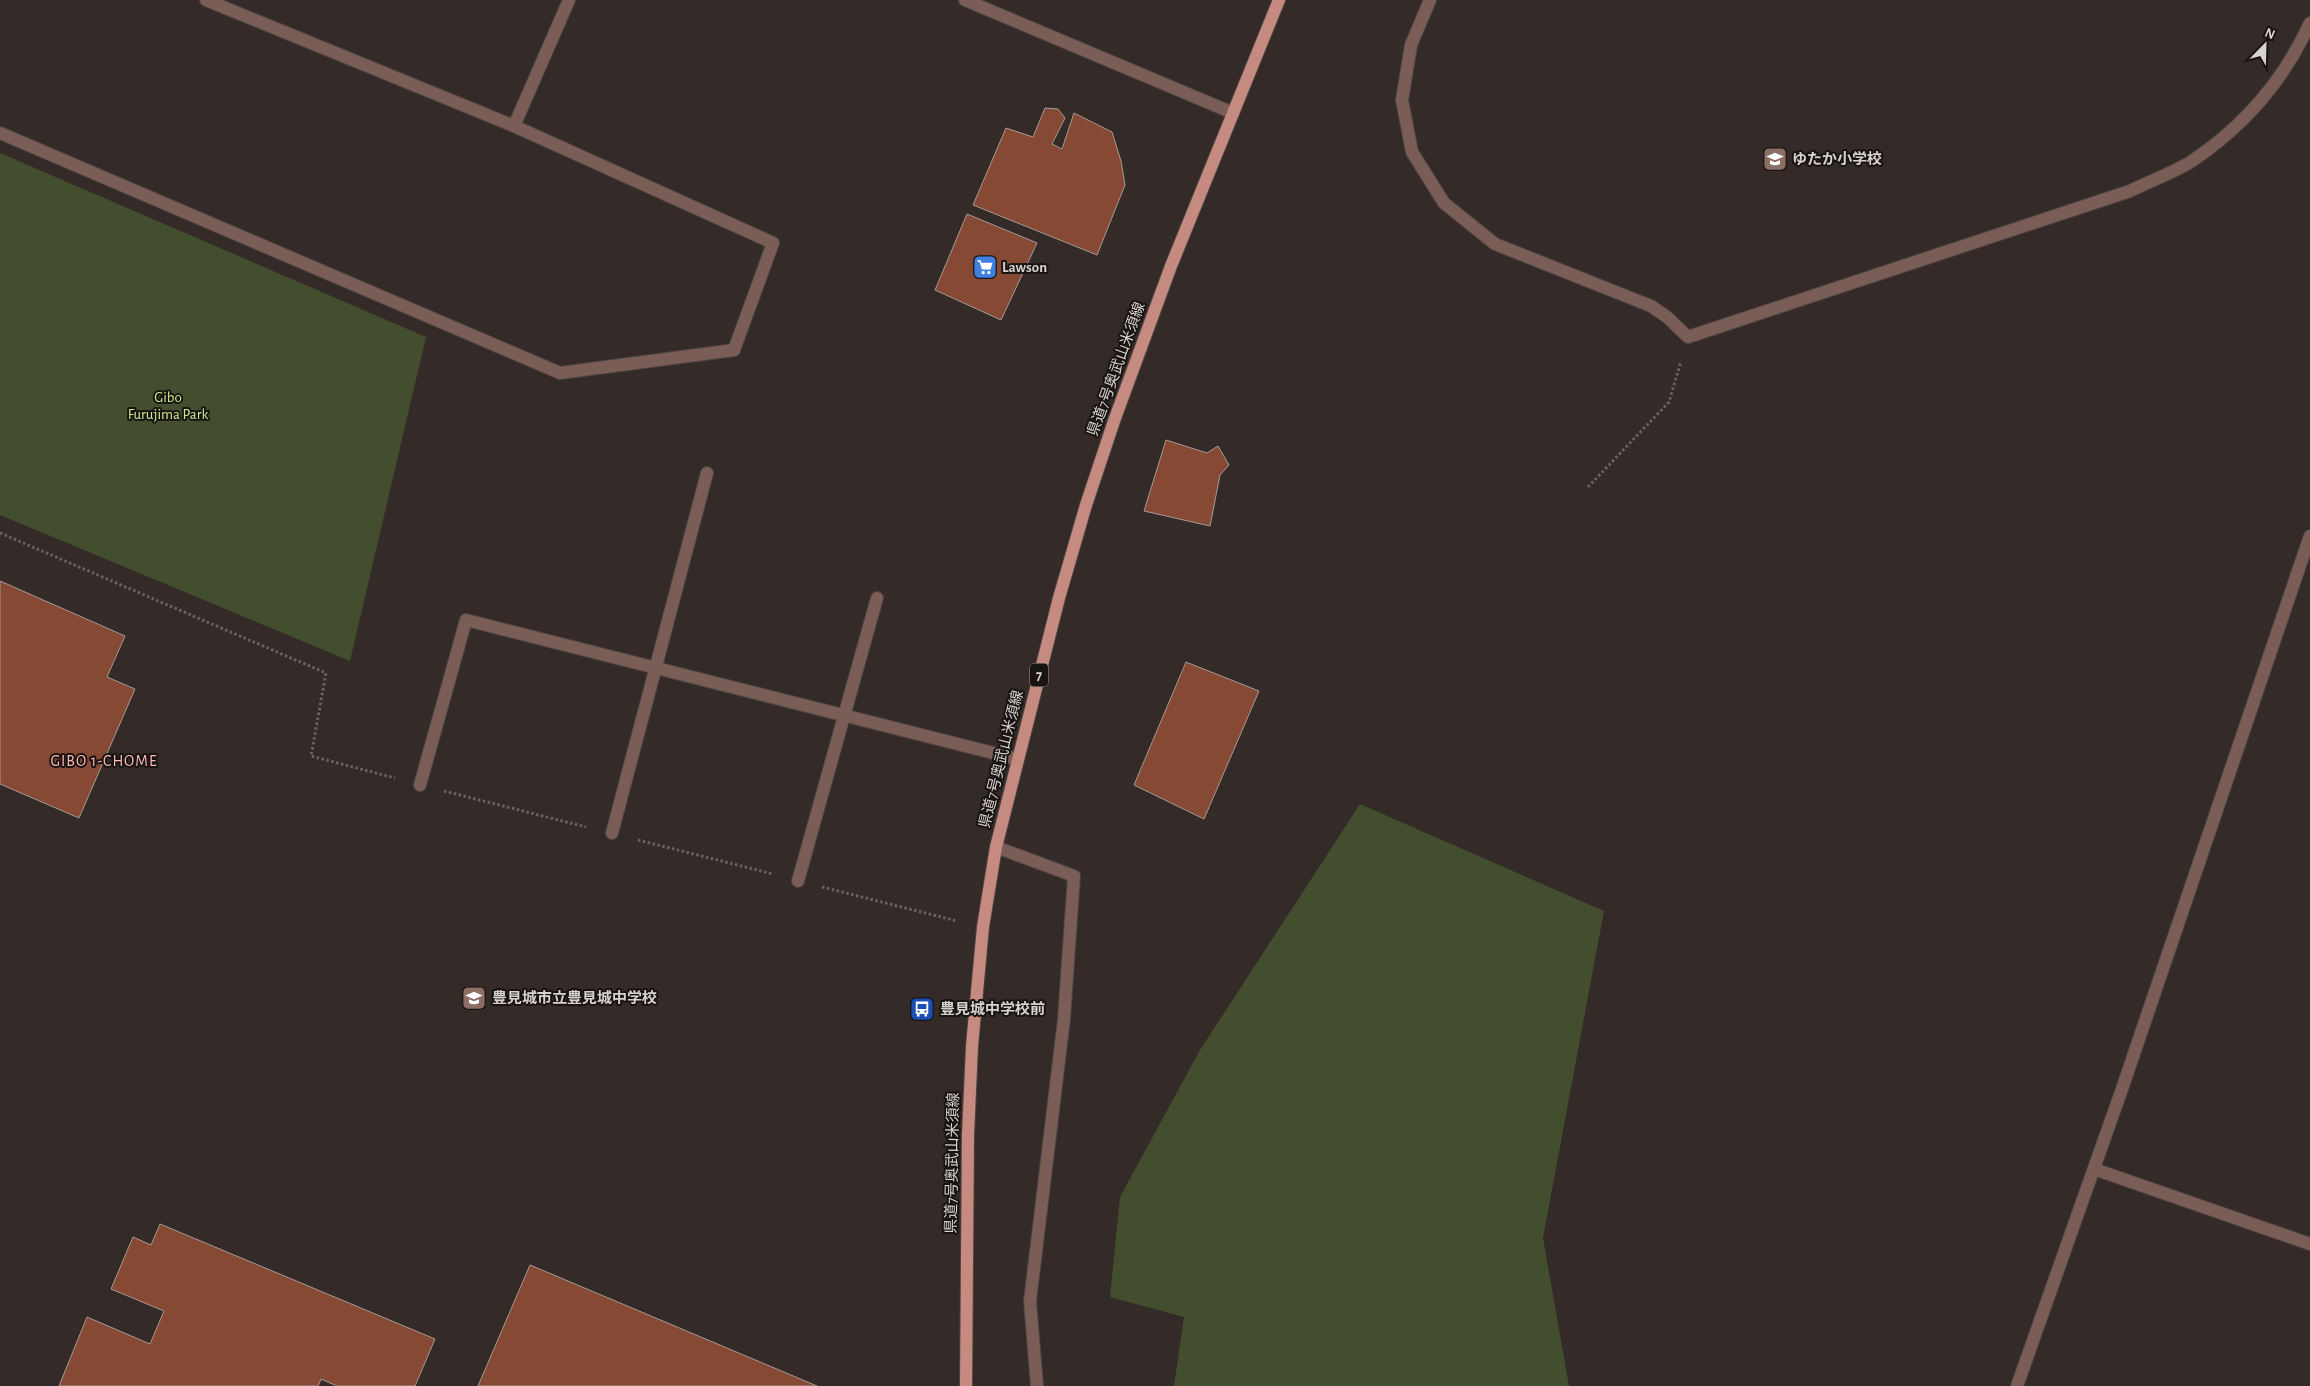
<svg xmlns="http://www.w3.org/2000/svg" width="2310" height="1386" font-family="'Alegreya Sans','Noto Sans JP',sans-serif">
	<rect width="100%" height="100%" fill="#342a27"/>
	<g fill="#424e2d">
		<path d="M0 153 426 337 350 661 0 515Z"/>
		<path d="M1360 804 1604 911 1543 1238 1569 1386H1174L1184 1317 1110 1297 1120 1197 1200 1050Z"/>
	</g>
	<g fill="#854934" stroke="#a69a96">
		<path d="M1045 108 1058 109 1065 118 1052 144 1062 149 1074 113 1112 132 1121 161 1125 185 1097 255 973 205 1006 128 1033 137Z"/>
		<path d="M967 214 1037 243 1001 320 935 290Z"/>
		<path d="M1166 440 1207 453 1218 446 1229 465 1220 475 1210 526 1144 511Z"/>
		<path d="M0 581 125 636 107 677 135 689 79 818 0 784Z"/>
		<path d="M1186 662 1259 691 1204 819 1134 785Z"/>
		<path d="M160 1224 435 1339 415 1386H337L321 1379 318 1386H59L87 1317 150 1344 164 1311 111 1289 133 1237 151 1245Z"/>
		<path d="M530 1265 817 1386H478Z"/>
	</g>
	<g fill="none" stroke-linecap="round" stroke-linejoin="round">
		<g stroke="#4e4542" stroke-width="14">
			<g id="minor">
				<path d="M965 0 1233 113"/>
				<path d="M1430 0 1411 45 1402 100 1412 152 1444 203 1495 244 1651 306 1667 317 1688 337 2130 191C2150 181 2173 173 2192 161 2244 126 2284 80 2310 23"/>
				<path d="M514 126 569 0"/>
				<path d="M0 133 560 373 734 350 773 243 514 126 206 0"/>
				<path d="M420 785 466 620 1017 759"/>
				<path d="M612 833 707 473"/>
				<path d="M996 847 1074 876 1064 1019 1030 1301 1037 1386"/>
				<path d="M798 881 877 598"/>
				<path d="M2094 1169 2310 1244"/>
				<path d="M2017 1386 2122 1089 2310 536"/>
			</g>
		</g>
		<g stroke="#4e4542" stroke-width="14">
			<path id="major" d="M966 1386 968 1135 972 1046 983 927 996 847 1059 598 1086 505 1114 421 1171 266 1279 0"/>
		</g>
		<g stroke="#6b625f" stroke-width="3" stroke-dasharray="2.5 2.5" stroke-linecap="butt">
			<path d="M1588 487 1669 402 1681 361"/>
			<path d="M0 533 326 673 311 756 395 778"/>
			<path d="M444 791 586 827"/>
			<path d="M638 840 773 874"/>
			<path d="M822 887 957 921"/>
		</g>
		<use href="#minor" stroke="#7a5d57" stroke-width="12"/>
		<use href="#major" stroke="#c68b80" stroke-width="12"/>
	</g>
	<defs>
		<g id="school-square" transform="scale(1.25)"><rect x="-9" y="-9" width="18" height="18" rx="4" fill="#8d6e63" stroke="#181412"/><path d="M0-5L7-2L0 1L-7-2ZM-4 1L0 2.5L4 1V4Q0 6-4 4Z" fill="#fff"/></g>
		<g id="supermarket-square" transform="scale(1.25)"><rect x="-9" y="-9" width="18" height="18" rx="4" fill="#3f7fe0" stroke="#181412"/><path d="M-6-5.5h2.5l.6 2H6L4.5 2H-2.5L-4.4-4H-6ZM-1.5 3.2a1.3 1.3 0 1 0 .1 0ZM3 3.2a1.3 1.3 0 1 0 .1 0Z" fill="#fff"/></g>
		<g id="bus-square" transform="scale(1.25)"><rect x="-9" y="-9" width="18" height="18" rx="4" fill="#1a4fb4" stroke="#181412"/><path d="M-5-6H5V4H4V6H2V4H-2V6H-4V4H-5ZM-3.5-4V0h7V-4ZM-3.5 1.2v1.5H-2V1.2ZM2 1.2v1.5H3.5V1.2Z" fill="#fff"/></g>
	</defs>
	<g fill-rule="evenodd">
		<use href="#school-square" x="1775" y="159"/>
		<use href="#supermarket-square" x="985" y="267"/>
		<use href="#school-square" x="474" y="998"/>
		<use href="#bus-square" x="922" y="1009"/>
	</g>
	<g text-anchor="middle" stroke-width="4" stroke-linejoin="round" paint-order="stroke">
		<rect fill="#181412" stroke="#9e9996" stroke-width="1" x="1030" y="663.5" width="18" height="23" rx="4"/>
		<g font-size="14" font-weight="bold" fill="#d8d2cf">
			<text x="1039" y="680">7</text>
		</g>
		<g font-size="15" font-weight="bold" fill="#d8d2cf" stroke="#181412" text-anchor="start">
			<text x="1792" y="164">ゆたか小学校</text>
			<text x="1002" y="272">Lawson</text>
			<text x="492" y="1003">豊見城市立豊見城中学校</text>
			<text x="940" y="1014">豊見城中学校前</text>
		</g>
		<g font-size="15" fill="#d8d2cf" stroke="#181412">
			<text transform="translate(1116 369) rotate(-70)" y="5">県道7号奥武山米須線</text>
			<text transform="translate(1001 759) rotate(-76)" y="5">県道7号奥武山米須線</text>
			<text transform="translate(952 1163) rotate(-89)" y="5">県道7号奥武山米須線</text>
		</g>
		<g font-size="15" fill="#ccea91" stroke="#181412">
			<text x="168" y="402">Gibo<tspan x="168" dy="17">Furujima Park</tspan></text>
		</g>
		<g font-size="16" letter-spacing="1" fill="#fdb8b6" stroke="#181412">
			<text x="104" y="766">GIBO 1-CHOME</text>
		</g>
	</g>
	<g transform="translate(2265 45) rotate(23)" stroke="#181412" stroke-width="4" paint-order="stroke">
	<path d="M0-4L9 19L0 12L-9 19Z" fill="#d8d2cf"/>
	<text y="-8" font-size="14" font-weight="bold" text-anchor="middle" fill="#d8d2cf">N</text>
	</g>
</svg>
